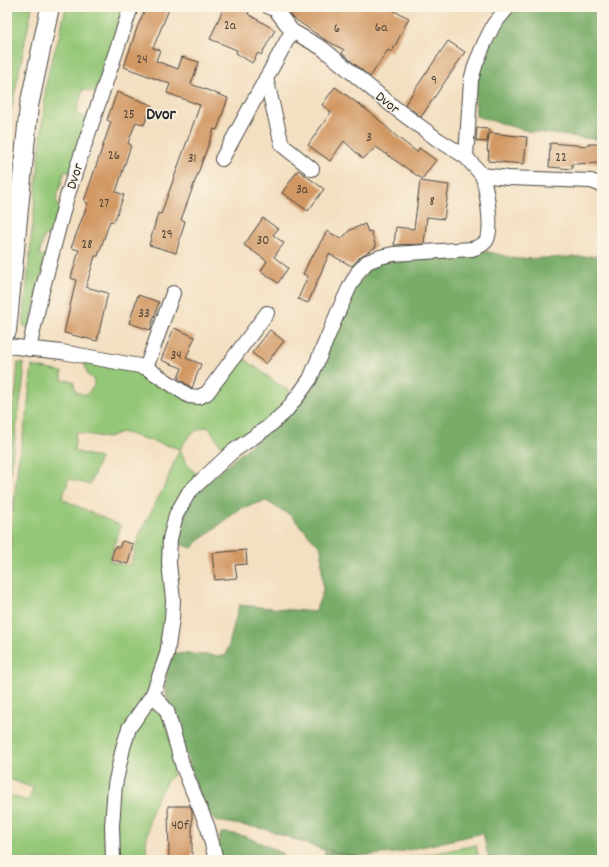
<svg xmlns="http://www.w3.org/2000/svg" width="609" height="867" font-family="Dekko,sans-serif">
	<rect width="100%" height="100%" fill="#fcf5e5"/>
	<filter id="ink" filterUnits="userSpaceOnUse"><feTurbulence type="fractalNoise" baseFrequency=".025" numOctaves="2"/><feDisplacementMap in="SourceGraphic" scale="8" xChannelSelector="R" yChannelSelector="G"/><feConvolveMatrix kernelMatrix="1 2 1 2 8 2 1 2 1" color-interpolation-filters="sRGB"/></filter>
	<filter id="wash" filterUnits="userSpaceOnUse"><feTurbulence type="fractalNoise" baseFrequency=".012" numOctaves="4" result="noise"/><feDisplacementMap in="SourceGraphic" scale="16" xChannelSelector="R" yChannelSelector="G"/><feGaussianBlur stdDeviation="0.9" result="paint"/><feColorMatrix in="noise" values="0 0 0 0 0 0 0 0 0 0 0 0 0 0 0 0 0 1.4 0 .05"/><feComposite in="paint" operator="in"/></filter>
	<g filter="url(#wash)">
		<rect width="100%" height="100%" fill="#f3dfc1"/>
		<g fill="#95c778" stroke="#607952" fill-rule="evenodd">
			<path d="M7 7H32L7 132Z"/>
			<path d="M66 7H126L95 93 83 89 76 114 85 117V124L70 173 65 171 56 199 60 211 53 237 44 236 39 255 46 256 29 329 23 325 46 85 50 65 59 37Z"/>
			<path d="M241 356 278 384 292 392 280 411 227 453C223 447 218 443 215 437 212 433 211 430 207 427 192 430 188 437 180 449L188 466 200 477 173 514 169 614 155 678 132 715 110 860H7V794L24 800H29L33 788 7 778V573L11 547V528L18 463 27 414 32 366 62 372V380L73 381 76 392 86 395 94 386V381L88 375 83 359 99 361 152 376 188 401 201 404 212 396ZM76 432 107 438 121 432 180 449 176 457 166 483 139 535 130 566 109 561 121 526 62 499 69 479 90 485 100 458 74 451Z"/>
			<path d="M18 363H23L24 376 9 479 7 506V439L16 391Z"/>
			<path d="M149 710H159L164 714 176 765 173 775 167 781 153 806 149 823 146 844 147 860H118L116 799 133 728Z"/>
			<path d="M476 845 479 860H405V859Z"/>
			<path d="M325 852 377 860H324Z"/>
		</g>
		<g fill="#78ac68" stroke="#526c4a">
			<path d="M513 7H602V140L527 131 476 116 475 79 493 37Z"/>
			<path d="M477 251 489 252 517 259 598 256 602 258V860H489L483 833 395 853 355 856 324 850 265 829 216 821 204 810 172 713 165 690 168 665 173 653 226 656 239 605 315 612 323 591 321 548 290 515 266 501 241 508 200 540 192 548 173 542 178 519 192 495 289 413 345 301 374 263Z"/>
			<path d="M221 833C244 832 264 845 283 854L280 860H221L218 843Z"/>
		</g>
		<g id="blocks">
			<g fill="#d19863">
				<path d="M146 7H170L153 48 160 50 156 61 178 69 182 57 199 62 191 84 228 98 217 130 214 129 181 220 185 221 176 253 149 245 158 213 161 214 200 105 167 93 170 84 124 67 137 28Z"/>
				<path d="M224 7H251L248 14 275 30 261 55 258 53 252 63 236 53 237 50 210 39Z"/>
				<path d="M284 7H396L394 11 409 18 392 52 388 50 370 77 342 53 344 50 324 39 292 17Z"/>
				<path d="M448 41 465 52 421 117 405 104Z"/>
				<path d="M335 87 375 116 396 136 417 152 419 148 436 160 422 179 376 147 363 159 344 141 330 161 308 145 331 112 322 105Z"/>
				<path d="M117 92 152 105 144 125 136 122 128 143 131 145 116 192 124 195 114 222 110 221 98 256H95L86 287 108 293 97 341 64 333 76 280 71 278 79 250 71 248 88 203 84 201 111 122 107 120Z"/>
				<path d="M477 128 489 129 487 142 476 141Z"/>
				<path d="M489 133 527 137 524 164 488 161 489 151H487Z"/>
				<path d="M550 143 587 146V144H602V163L572 164V169L549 167Z"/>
				<path d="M298 170 324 189 308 211 282 193Z"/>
				<path d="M420 181 449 185 444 219 427 217 424 244 394 245 396 227 414 229Z"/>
				<path d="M263 218 278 229 273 235 284 243 274 257 288 268 278 283 261 271 267 261 244 245Z"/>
				<path d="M365 224 368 232 371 231 376 247 361 256 352 266 329 254 308 303 298 299 308 276 303 274 311 257H312L327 231 341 239 350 230Z"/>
				<path d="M138 295 159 302 150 330 129 323Z"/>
				<path d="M174 328 195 337 186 358 201 364 192 388 178 378 182 368 161 360Z"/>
				<path d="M270 330 284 341 266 364 252 353Z"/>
				<path d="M122 541 133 544 128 564 111 559 115 546 119 548Z"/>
				<path d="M246 550 247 564 235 565 237 578 215 580 212 553Z"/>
				<path d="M168 806H190L192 810V860H169Z"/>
			</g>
		</g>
	</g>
	<g filter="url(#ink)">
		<use href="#blocks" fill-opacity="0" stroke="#494642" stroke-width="1"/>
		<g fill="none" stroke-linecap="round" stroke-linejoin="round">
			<g stroke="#494642" stroke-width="16">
				<g id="minor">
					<path d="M269 7 275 9 292 31 322 48 395 108 437 139 466 157"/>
					<path d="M508 7 494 24 484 44 476 63 471 80 466 157 482 175 508 178 591 181 602 185"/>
					<path d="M266 78 282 145 312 169"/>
					<path d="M222 159 292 31"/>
					<path d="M7 346 62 352 145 367 189 396 199 397 207 393 267 313"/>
					<path d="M29 349 41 295 66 200 131 7"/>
					<path d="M146 368 173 293"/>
					<path d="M153 694 167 711 183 767 208 828 216 860"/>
					<path d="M113 860 112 826 115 785 123 748 129 728 153 694 167 654 172 619 173 600 169 563 170 539 176 515 189 492 232 452 268 427 285 412 300 393 310 379 338 312 350 286 358 272 367 262 380 257 393 254 472 249C477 247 483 246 486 241 494 231 486 187 482 175"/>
				</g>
			</g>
			<g stroke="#494642" stroke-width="20">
				<path id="tertiary" d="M7 331 29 106 50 7"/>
			</g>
			<use href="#minor" stroke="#fff" stroke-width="14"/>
			<use href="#tertiary" stroke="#fff" stroke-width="18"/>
		</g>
	</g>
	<g text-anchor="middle" stroke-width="3" stroke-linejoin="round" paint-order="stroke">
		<g font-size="13" fill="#544639">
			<text x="230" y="29">2a</text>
			<text x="381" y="31">6a</text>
			<text x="337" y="32">6</text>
			<text x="142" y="63">24</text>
			<text x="434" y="84">9</text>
			<text x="129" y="118">25</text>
			<text x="369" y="141">3</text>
			<text x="114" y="159">26</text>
			<text x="561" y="161">22</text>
			<text x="192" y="162">31</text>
			<text x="302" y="193">3a</text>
			<text x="432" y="205">8</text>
			<text x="104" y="207">27</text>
			<text x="167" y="238">29</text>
			<text x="263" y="244">30</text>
			<text x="87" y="248">28</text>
			<text x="144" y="317">33</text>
			<text x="176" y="359">34</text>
			<text x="180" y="829">40f</text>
		</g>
		<g font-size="15" fill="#2b2b2b" stroke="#fcf5e5">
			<text transform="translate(388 102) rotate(39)" y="5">Dvor</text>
			<text transform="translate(74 176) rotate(-72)" y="5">Dvor</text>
		</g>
		<g font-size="17" font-weight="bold" fill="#2b2b2b" stroke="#fcf5e5">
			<text x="161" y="119">Dvor</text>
		</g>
	</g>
	<rect width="609" height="867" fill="none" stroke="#fcf5e5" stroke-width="24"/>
</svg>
